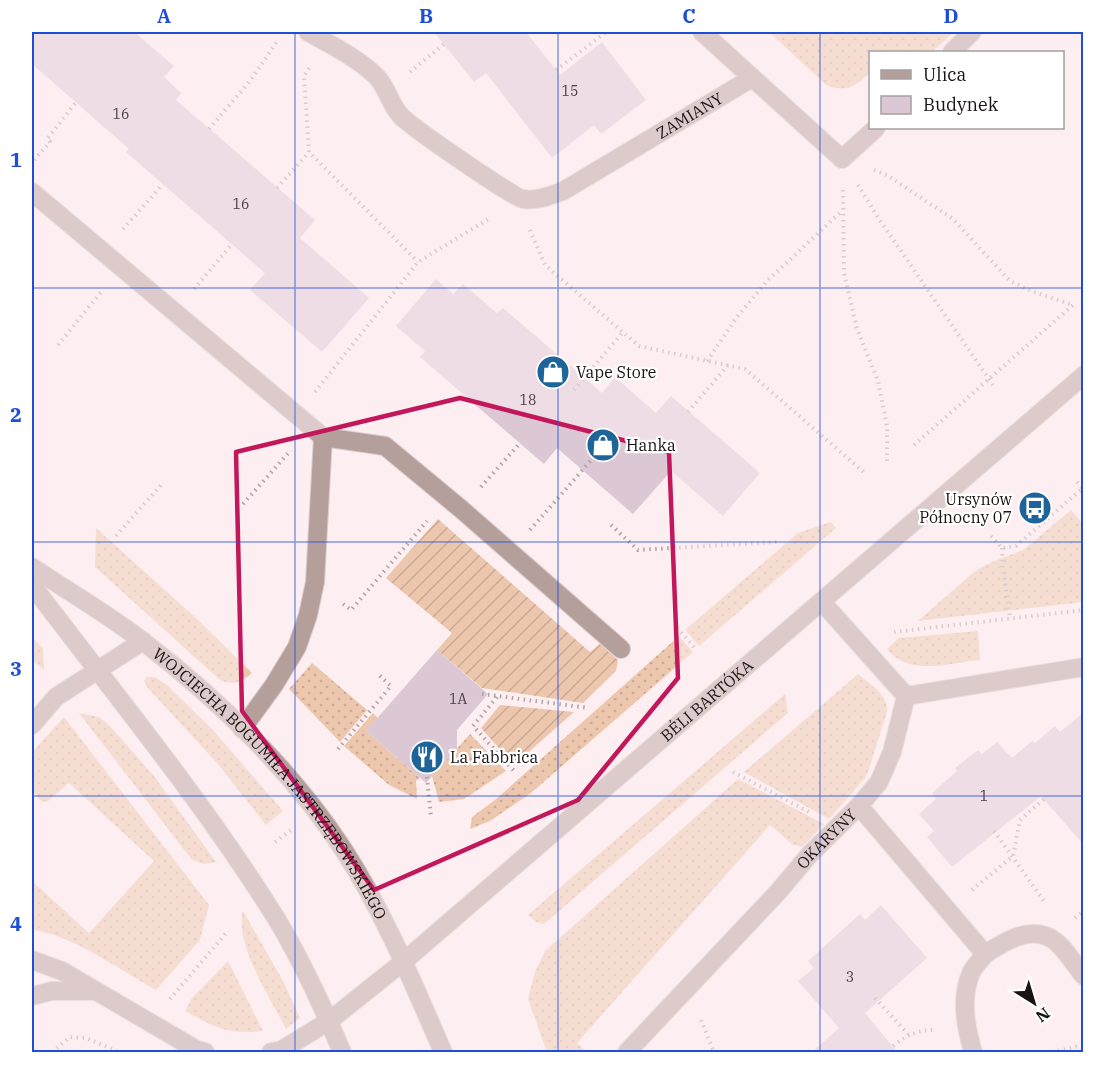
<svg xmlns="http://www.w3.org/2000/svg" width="1115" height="1084" font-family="'IBM Plex Serif',serif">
	<defs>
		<pattern id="grass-dots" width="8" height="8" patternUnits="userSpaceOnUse" patternTransform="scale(1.5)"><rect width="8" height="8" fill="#ecc7ad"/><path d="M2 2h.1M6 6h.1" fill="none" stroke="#caaa94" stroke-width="1.8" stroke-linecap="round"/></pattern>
		<pattern id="garden-furrows" width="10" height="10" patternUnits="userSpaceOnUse" patternTransform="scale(1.5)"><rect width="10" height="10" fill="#ecc7ad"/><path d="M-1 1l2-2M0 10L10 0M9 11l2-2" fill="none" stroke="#caaa94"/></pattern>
	</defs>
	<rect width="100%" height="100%" fill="#fdeef1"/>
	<g fill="url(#grass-dots)">
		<path d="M769 32H954L932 52H870V72C855 87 847 93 826 85Z"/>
		<path d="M1071 510 1083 524V602L918 621 974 572 987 564 1023 550Z"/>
		<path d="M831 522 836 528 699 646 685 630 798 533Z"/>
		<path d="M96 528 196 618 252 673C242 682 233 686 220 680L95 567Z"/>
		<path d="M978 631 980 660C949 663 908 677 887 649L899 638Z"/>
		<path d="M679 636 693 652 531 793 490 821 470 829 472 817 495 800Z"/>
		<path d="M32 637 43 648 44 670 32 659Z"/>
		<path d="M312 663 367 710 340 742 289 689Z"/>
		<path d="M858 674C871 685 888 694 887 712L869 769 865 778 829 819 744 772Z"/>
		<path d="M146 677H155L168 686 212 729 283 811 266 825 217 763 147 687 144 681Z"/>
		<path d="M785 694 788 713 544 924 536 922 528 915Z"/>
		<path d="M79 713 99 717 109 725 154 776 216 862 204 864 192 860Z"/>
		<path d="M373 713 378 718 366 731 420 778 416 781 417 799 389 785 344 746Z"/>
		<path d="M64 717 209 905 200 940 156 990C122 971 69 933 32 930V881L89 933 154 861 69 783 48 801 42 802 32 791V752Z"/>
		<path d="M470 734 506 771 464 799 439 802 432 776Z"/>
		<path d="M738 779 824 824 802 847 793 845 770 825 577 1043 587 1052H547L528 999 535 972 545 951Z"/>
		<path d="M243 911 284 983 300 1018 286 1029C271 999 234 944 243 911Z"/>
		<path d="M228 961 263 1031C228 1035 216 1028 185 1011L192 998Z"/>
	</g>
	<g fill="url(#garden-furrows)">
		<path d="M438 519 590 652 600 644 618 660 616 671 583 703 482 688 437 650 452 633 386 578Z"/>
		<path d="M500 705 574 712 514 765 481 728Z"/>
	</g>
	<g fill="#dcc8d4">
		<path d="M32 32H134L174 66 164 77 181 93 176 100 315 220 300 238 369 298 322 352 250 290 265 273 126 152 129 149 32 64Z"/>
		<path d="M434 32H526L560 75 602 42 646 100 601 134 594 125 552 158 486 73 474 82Z"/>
		<path d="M436 279 453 294 463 284 497 313 503 308 602 393 615 377 656 413 671 396 760 473 723 516 671 471 633 514 557 448 544 464 420 357 425 351 396 326Z"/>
		<path d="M437 650 488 694 457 730V748L426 783 366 731Z"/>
		<path d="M1083 713V844L1041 796 952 867 927 837 934 831 919 814 936 799 932 793 957 771 955 768 978 750 982 754 997 742 1012 758 1032 741 1035 743 1055 726 1060 732Z"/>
		<path d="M881 905 927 958 865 1013 898 1053H811L839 1028 798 981 814 968 808 961 860 914 865 920Z"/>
	</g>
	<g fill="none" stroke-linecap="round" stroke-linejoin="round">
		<g stroke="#d9cbcd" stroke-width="20">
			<g id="minor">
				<path id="s1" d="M308 32C331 45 358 58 377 77 388 89 390 105 401 116 411 127 514 198 523 199 537 201 549 196 563 191L752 78"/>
				<path d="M702 32 842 159 876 128"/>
				<path d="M952 52 972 32"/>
				<path d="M32 192 323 437 315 582 308 615 297 647 274 685 242 729"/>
				<path d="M323 437 385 446 461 509 621 649"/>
				<path id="s2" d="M32 567C69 592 109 615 145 643 218 699 292 771 343 849 384 912 413 983 443 1052"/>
				<path d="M32 585C115 695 203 801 276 918 302 961 323 1007 342 1052"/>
				<path d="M906 696 1084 667"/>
				<path d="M32 725 56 697 143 641"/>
				<path d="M859 806 985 954C1004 942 1030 925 1052 939 1065 947 1074 965 1084 976"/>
				<path d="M32 960 62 971 197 1050 205 1052"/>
				<path d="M32 996 52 991H94"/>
				<path id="s3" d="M271 1052 280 1051 329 1021 403 962 1084 375"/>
				<path id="s4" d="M627 1052 778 892 810 854 859 806 879 782 892 752 906 696 822 602"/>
				<path d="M973 1052C966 1027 960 999 971 973 974 966 981 960 985 954"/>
			</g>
		</g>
		<g stroke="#afa3a5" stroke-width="4" stroke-dasharray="1.5 4.5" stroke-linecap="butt">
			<path d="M309 68 304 76 309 152 418 262"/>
			<path d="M556 70 606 32"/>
			<path d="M410 72 444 44"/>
			<path d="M209 129 250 81 278 40"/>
			<path d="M34 160 50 142 47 139 77 101"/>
			<path d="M874 170 887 175 953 219 1010 281 1031 291 1073 305"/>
			<path d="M858 185 879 219 993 385"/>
			<path d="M277 188 309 152"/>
			<path d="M843 190 844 273 857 329 878 381 887 426V461"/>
			<path d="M123 229 163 184"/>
			<path d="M530 230 545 265 639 346 745 369 866 474"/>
			<path d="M194 289 232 244"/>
			<path d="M58 345 101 292"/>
			<path d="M707 361 737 317 768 280 843 210"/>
			<path d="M574 390 623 332"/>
			<path d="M315 392 418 262 490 218"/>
			<path d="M688 412 728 365"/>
			<path d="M914 445 1073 305"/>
			<path d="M1077 482 1083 489"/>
			<path d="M481 487 520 443"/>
			<path d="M243 504 291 450"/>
			<path d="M611 525 638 550 777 542"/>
			<path d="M530 530 593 458"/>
			<path d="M116 536 161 485"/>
			<path d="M991 536 1002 548 1016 546 1084 487"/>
			<path d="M1002 548 1003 568 1010 618"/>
			<path d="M343 604 351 610 427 521"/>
			<path d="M677 628 696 649"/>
			<path d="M894 632 1084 610"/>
			<path d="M482 694 589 708"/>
			<path d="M497 697 473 726 516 773"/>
			<path d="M338 749 391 686 379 675"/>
			<path d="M733 772 809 812"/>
			<path d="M427 777 431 817"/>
			<path d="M994 831 1046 904"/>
			<path d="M275 842 291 830"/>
			<path d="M972 890 1013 856 1020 820 1044 799"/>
			<path d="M1075 918 1084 911"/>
			<path d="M875 998 908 1034"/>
			<path d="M170 999 227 932"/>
			<path d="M701 1020 714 1052"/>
			<path d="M893 1046C907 1035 917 1030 935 1030"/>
			<path d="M52 1052 70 1037 86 1038 119 1052"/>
			<path d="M1052 1052 1084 1045"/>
		</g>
		<use href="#minor" stroke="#b49f9b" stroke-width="18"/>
	</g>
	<path d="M0 0H1115V1084H0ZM460 398 669 452 678 678 578 800 374 890 242 711 236 452Z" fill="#fdeef1" fill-opacity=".55" fill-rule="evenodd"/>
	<path fill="none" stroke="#c2185b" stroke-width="4.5" stroke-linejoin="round" d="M460 398 669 452 678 678 578 800 374 890 242 711 236 452Z"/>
	<path fill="none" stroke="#1d4ed8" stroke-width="1.5" stroke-opacity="0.55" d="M295 32V1052M558 32V1052M820 32V1052M32 288H1084M32 542H1084M32 796H1084"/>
	<defs>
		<g id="shop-disc" transform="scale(1.725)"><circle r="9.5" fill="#1e6499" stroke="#fff"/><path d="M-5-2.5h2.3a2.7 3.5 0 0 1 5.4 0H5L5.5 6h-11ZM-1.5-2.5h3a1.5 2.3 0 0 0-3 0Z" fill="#fff"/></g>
		<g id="bus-disc" transform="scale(1.725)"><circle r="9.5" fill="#1e6499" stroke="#fff"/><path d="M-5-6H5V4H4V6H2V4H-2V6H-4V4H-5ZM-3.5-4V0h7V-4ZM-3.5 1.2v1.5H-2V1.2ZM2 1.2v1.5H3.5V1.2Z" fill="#fff"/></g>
		<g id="restaurant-disc" transform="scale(1.725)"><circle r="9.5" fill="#1e6499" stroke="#fff"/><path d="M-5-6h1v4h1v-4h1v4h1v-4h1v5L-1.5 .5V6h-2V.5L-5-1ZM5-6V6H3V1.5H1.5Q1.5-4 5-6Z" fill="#fff"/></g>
	</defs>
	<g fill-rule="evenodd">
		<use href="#shop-disc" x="553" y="372"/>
		<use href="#shop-disc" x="603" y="445"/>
		<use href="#bus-disc" x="1035" y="508"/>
		<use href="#restaurant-disc" x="427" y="757"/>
	</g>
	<g text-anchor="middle" stroke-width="4.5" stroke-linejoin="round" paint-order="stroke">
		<g font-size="14" fill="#4a4043">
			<text x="570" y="96">15</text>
			<text x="121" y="119">16</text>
			<text x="241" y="209">16</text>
			<text x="528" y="405">18</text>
			<text x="458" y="704">1A</text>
			<text x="984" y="801">1</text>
			<text x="850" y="982">3</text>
		</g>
		<g font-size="16" fill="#1a1213" stroke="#fff">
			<text dy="6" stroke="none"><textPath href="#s1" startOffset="465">ZAMIANY</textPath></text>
			<text dy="6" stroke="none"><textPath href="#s3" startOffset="562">BÉLI BARTÓKA</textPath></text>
			<text dy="6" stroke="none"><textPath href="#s2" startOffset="326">WOJCIECHA BOGUMIŁA JASTRZĘBOWSKIEGO</textPath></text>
			<text dy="6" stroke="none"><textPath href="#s4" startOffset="292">OKARYNY</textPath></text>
		</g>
		<g font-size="16" fill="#1a1213" stroke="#fff" text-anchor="start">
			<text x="576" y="378">Vape Store</text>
			<text x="626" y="451">Hanka</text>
			<text x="1012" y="505" text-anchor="end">Ursynów<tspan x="1012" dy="18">Północny 07</tspan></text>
			<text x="450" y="763">La Fabbrica</text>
		</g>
	</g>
	<rect width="1115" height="1084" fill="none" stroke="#ffffff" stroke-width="66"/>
	<rect x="869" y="51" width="195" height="78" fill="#ffffff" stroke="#a3a0a1" stroke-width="1.5"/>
	<rect x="881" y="70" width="30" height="9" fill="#b49f9b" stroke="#a3a0a1" stroke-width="1.5"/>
	<text x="923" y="81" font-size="18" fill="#1a1213">Ulica</text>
	<rect x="881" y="96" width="30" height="18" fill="#dcc8d4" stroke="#a3a0a1" stroke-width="1.5"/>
	<text x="923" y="111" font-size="18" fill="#1a1213">Budynek</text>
	<g transform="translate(1034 1003) rotate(143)" stroke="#ffffff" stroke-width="4.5" paint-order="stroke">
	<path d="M0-4.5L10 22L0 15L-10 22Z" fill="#1a1213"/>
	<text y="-9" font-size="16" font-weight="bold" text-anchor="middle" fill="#1a1213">N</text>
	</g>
	<rect x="33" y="33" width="1049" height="1018" fill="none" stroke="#1d4ed8" stroke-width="2"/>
	<g font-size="20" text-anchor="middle" font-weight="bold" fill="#1d4ed8">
		<text x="164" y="23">A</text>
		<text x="426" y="23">B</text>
		<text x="689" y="23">C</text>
		<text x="951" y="23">D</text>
		<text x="16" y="167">1</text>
		<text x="16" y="422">2</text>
		<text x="16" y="676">3</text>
		<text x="16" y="931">4</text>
	</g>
</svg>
